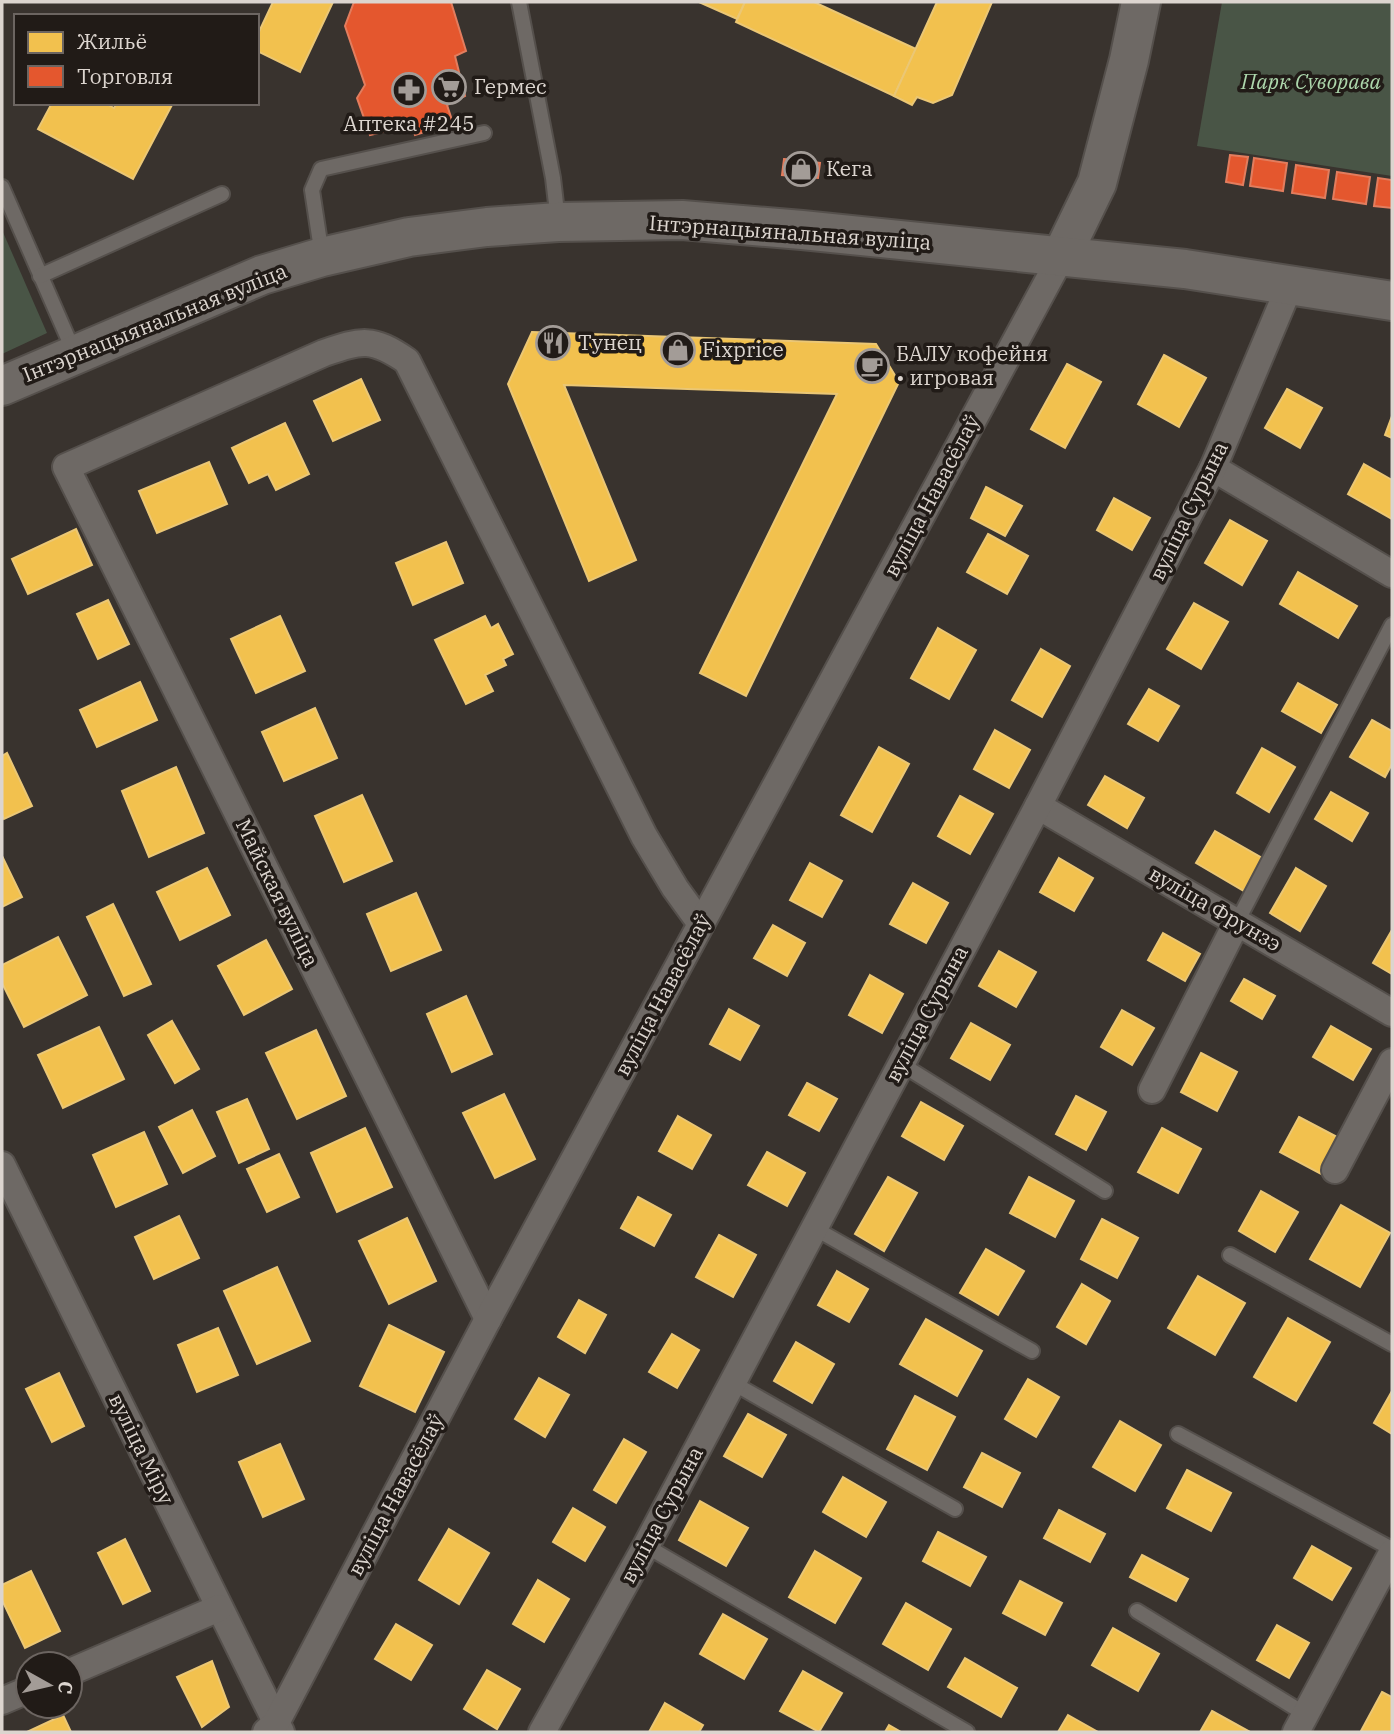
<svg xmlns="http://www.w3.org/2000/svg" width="1394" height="1734" font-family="'IBM Plex Serif',serif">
	<rect width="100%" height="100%" fill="#39332e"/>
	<g fill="#495546">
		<path d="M1222 2H1392V176L1197 146Z"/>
		<path d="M2 230 47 333 2 354Z"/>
	</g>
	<g fill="#f2c14e" stroke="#ebc775" stroke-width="2">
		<path d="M273 2H333L300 72 257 51V36Z"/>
		<path d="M699 2H745L737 19Z"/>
		<path d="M745 2H814L916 49 894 96 736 22Z"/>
		<path d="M937 2H992L952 95 933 103 917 97 912 105 894 96Z"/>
		<path d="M52 103H105L114 108 117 103H173L133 179 38 129Z"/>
		<path d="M532 332 876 344 899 382 746 696 700 673 837 394 564 385 636 560 589 581 508 384Z"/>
		<path d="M1164 355 1206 378 1179 427 1138 404Z"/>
		<path d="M1067 364 1101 382 1065 448 1031 429Z"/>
		<path d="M361 379 380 420 333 441 314 401Z"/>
		<path d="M1287 389 1322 408 1300 448 1265 428Z"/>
		<path d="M1392 416V438L1385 435Z"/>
		<path d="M285 423 309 474 276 490 268 474 249 483 232 448Z"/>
		<path d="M209 462 227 504 157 533 139 491Z"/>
		<path d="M1364 464 1392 480V519L1348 494Z"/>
		<path d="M986 487 1022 506 1005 536 971 518Z"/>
		<path d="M1114 498 1150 518 1132 550 1097 530Z"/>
		<path d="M1230 520 1267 541 1242 585 1205 563Z"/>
		<path d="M76 529 92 565 28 594 12 559Z"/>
		<path d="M988 534 1028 556 1007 594 967 572Z"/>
		<path d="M446 542 463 583 413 605 396 563Z"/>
		<path d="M1298 572 1357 606 1338 638 1280 604Z"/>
		<path d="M108 600 129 644 98 659 77 614Z"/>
		<path d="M1194 603 1228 622 1201 669 1167 649Z"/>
		<path d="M280 616 305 671 256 693 231 639Z"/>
		<path d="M485 616 491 628 498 624 513 654 503 659 506 665 485 675 493 691 466 704 435 640Z"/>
		<path d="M938 628 976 650 949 699 911 678Z"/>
		<path d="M1041 649 1070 666 1042 717 1012 700Z"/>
		<path d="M140 682 157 720 97 747 80 710Z"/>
		<path d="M1298 683 1337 705 1321 733 1282 711Z"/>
		<path d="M1149 689 1179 706 1158 741 1128 724Z"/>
		<path d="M315 708 337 758 284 781 262 732Z"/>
		<path d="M1372 720 1392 731V764L1385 777 1350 757Z"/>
		<path d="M995 730 1030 750 1009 788 974 769Z"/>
		<path d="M879 747 909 764 872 832 841 815Z"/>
		<path d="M1262 748 1295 767 1269 812 1237 793Z"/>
		<path d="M7 753 32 806 4 819 2 814V756Z"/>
		<path d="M176 767 204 833 149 857 122 791Z"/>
		<path d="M1105 776 1144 798 1127 828 1088 805Z"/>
		<path d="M1331 792 1368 813 1352 841 1315 819Z"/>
		<path d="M362 795 392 861 344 882 315 816Z"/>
		<path d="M960 796 993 814 970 854 938 836Z"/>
		<path d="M1215 831 1262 858 1244 891 1196 863Z"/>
		<path d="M2 856 22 897 2 907Z"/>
		<path d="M1059 858 1093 878 1074 911 1040 892Z"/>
		<path d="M810 863 842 881 822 917 790 900Z"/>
		<path d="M207 868 230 915 180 940 157 892Z"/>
		<path d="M1296 868 1326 886 1300 931 1270 913Z"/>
		<path d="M913 883 948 903 926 943 890 924Z"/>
		<path d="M416 893 441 950 391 971 367 914Z"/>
		<path d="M113 904 151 984 124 996 87 917Z"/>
		<path d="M773 925 805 943 787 976 754 958Z"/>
		<path d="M1392 930V974L1373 963Z"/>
		<path d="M1163 933 1200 954 1185 981 1148 960Z"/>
		<path d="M58 937 87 995 24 1027 2 983V965Z"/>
		<path d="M266 940 292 989 244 1015 218 966Z"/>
		<path d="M999 951 1036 972 1016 1007 979 986Z"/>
		<path d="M870 975 903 994 882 1033 849 1015Z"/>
		<path d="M1244 979 1275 996 1262 1019 1231 1001Z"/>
		<path d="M466 996 492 1054 452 1072 427 1014Z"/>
		<path d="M729 1009 759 1026 740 1060 710 1044Z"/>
		<path d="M1122 1010 1154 1028 1132 1065 1101 1047Z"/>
		<path d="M172 1021 199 1069 175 1083 148 1035Z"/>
		<path d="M971 1023 1010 1045 990 1080 951 1058Z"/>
		<path d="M1331 1026 1371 1049 1353 1080 1313 1057Z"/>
		<path d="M99 1027 124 1079 63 1108 38 1055Z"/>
		<path d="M316 1030 346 1096 297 1119 266 1053Z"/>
		<path d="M1201 1053 1237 1072 1217 1111 1181 1092Z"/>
		<path d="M807 1083 837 1099 819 1131 789 1115Z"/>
		<path d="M504 1094 535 1159 495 1178 463 1113Z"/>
		<path d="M1076 1096 1106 1112 1086 1150 1056 1134Z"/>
		<path d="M247 1099 269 1149 239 1163 217 1112Z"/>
		<path d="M921 1102 963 1126 944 1160 902 1136Z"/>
		<path d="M192 1110 215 1156 183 1173 159 1127Z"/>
		<path d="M678 1116 711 1135 692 1169 659 1151Z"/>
		<path d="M1299 1117 1339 1138 1321 1174 1280 1152Z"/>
		<path d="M365 1128 392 1187 337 1212 311 1153Z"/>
		<path d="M1162 1128 1201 1149 1178 1193 1138 1172Z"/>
		<path d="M144 1132 167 1184 116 1207 93 1155Z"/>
		<path d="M767 1152 805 1173 787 1206 748 1185Z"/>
		<path d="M279 1154 299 1197 267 1212 247 1169Z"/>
		<path d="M888 1177 917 1193 884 1251 855 1234Z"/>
		<path d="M1029 1177 1074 1201 1055 1237 1010 1213Z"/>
		<path d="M1261 1191 1298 1212 1275 1252 1239 1231Z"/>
		<path d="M638 1197 671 1215 654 1246 621 1228Z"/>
		<path d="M1341 1205 1390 1233 1360 1287 1310 1259Z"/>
		<path d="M179 1216 199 1258 154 1279 135 1237Z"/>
		<path d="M407 1218 436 1281 389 1304 359 1241Z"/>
		<path d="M1102 1219 1138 1238 1117 1278 1081 1259Z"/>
		<path d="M719 1235 756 1255 733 1297 696 1277Z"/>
		<path d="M986 1249 1024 1271 998 1315 960 1293Z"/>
		<path d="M277 1267 310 1341 257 1364 224 1291Z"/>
		<path d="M837 1271 868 1289 849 1322 818 1305Z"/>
		<path d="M1198 1276 1245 1303 1215 1355 1168 1328Z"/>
		<path d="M1082 1284 1110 1301 1086 1344 1057 1327Z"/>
		<path d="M579 1300 606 1315 585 1353 558 1337Z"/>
		<path d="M1288 1318 1330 1342 1296 1401 1254 1377Z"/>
		<path d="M926 1319 982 1351 957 1396 900 1364Z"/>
		<path d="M389 1325 444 1352 415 1412 360 1386Z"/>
		<path d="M218 1328 238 1375 197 1392 178 1345Z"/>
		<path d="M672 1334 699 1350 677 1388 649 1372Z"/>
		<path d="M796 1342 834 1364 812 1403 774 1381Z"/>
		<path d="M59 1373 84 1426 52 1442 26 1389Z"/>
		<path d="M539 1378 569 1395 545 1437 515 1419Z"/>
		<path d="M1028 1379 1059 1397 1036 1437 1005 1419Z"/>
		<path d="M1392 1391V1434L1374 1423Z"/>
		<path d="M915 1396 955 1417 927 1470 887 1449Z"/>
		<path d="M748 1414 786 1435 762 1477 724 1456Z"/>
		<path d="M1120 1421 1161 1445 1135 1491 1093 1467Z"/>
		<path d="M624 1439 646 1452 616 1503 594 1490Z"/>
		<path d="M280 1444 304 1499 263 1517 239 1462Z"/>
		<path d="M982 1453 1020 1473 1002 1507 964 1487Z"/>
		<path d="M1187 1470 1231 1493 1211 1531 1167 1508Z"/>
		<path d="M843 1477 886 1502 866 1537 823 1512Z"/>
		<path d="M700 1501 748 1528 726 1566 679 1540Z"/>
		<path d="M573 1508 605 1527 585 1561 553 1542Z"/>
		<path d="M1059 1510 1105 1534 1090 1562 1044 1538Z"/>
		<path d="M449 1529 489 1553 459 1604 419 1580Z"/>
		<path d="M938 1532 986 1557 970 1586 923 1561Z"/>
		<path d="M125 1539 150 1591 123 1604 98 1553Z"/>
		<path d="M1312 1546 1351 1568 1332 1600 1294 1578Z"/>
		<path d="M815 1551 861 1578 835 1623 789 1597Z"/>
		<path d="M1142 1555 1188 1579 1176 1601 1130 1577Z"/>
		<path d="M31 1571 60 1631 25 1648 2 1600V1585Z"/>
		<path d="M538 1580 569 1599 544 1642 513 1624Z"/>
		<path d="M1020 1581 1062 1603 1045 1635 1003 1613Z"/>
		<path d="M906 1603 951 1629 928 1670 883 1644Z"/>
		<path d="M723 1614 767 1639 744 1679 700 1654Z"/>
		<path d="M396 1624 432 1645 411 1680 375 1659Z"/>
		<path d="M1277 1625 1309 1643 1289 1678 1257 1660Z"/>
		<path d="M1113 1628 1159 1654 1138 1691 1092 1665Z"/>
		<path d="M965 1658 1017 1688 1001 1717 948 1687Z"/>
		<path d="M212 1661 229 1707 202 1727 177 1677Z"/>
		<path d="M487 1670 520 1689 497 1729 464 1709Z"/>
		<path d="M803 1671 842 1693 819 1732 780 1711Z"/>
		<path d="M1382 1692 1392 1697V1732H1364L1361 1731Z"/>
		<path d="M665 1703 703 1725 699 1732H649Z"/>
		<path d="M1212 1711 1250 1732H1200Z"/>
		<path d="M63 1715 71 1732H27Z"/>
		<path d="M1068 1715 1098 1732H1058Z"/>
		<path d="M889 1725 901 1732H885Z"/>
	</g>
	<g fill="#e4572e" stroke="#e27d5e" stroke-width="2">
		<path d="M354 2H451L466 51 455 56 465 96 447 105 453 123 415 135 412 125 370 135 357 98 365 85 345 26Z"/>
		<path d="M1230 155 1248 157 1243 185 1226 182Z"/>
		<path d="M1254 158 1287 163 1283 191 1250 186Z"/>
		<path d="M784 159 820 163 818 178 782 175Z"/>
		<path d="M1296 165 1329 170 1325 198 1292 193Z"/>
		<path d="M1337 172 1370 177 1366 204 1333 199Z"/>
		<path d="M1378 178 1392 180V208L1374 206Z"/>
	</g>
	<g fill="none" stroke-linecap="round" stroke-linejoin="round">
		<g stroke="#55504c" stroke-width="18">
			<g id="lane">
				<path d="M519 2 553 178 558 221"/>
				<path d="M2 187 74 352"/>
				<path d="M322 256 312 190 321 169 484 133"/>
				<path d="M40 276 222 194"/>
				<path d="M1237 922 1392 625"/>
				<path d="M901 1064 1105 1191"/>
				<path d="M814 1228 1032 1351"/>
				<path d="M1230 1255 1392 1344"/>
				<path d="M733 1383 955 1509"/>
				<path d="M1178 1434 1392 1549"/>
				<path d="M646 1546 967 1732"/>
				<path d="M1137 1611 1305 1714"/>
			</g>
		</g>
		<g stroke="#55504c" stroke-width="30">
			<g id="street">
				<path d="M1213 468 1392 574"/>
				<path d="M1038 806 1392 1013"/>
				<path d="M1152 1090 1237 922"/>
				<path d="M2 1165 281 1732"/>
				<path d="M1335 1170 1392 1062"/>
				<path d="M488 1319 66 467 324 353C362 340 372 337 407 361L644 836 675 888 701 924"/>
				<path d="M70 1672 219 1608"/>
				<path d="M2 1701 28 1690"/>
				<path d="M266 1732 276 1723 488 1319 1061 257"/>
				<path d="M542 1732 646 1546 1038 806 1213 468 1290 285"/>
				<path d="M1296 1732 1392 1553"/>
			</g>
		</g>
		<g stroke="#55504c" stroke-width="42">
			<g id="secondary">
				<path d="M1061 257 1097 183 1129 60 1141 2"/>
				<path d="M2 386 262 275 322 257 409 237 487 227 558 222 682 220 802 230 1185 269 1392 301"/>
			</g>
		</g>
		<use href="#lane" stroke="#6e6965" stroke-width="14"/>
		<use href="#street" stroke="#6e6965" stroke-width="26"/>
		<use href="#secondary" stroke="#6e6965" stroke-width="38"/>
	</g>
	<defs>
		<g id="supermarket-ring" transform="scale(1.75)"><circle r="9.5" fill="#211b17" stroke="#a39c97" stroke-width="1.5"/><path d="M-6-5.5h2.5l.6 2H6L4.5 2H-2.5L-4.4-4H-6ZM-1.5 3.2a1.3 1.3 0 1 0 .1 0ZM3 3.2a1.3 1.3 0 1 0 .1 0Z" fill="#a39c97"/></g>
		<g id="pharmacy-ring" transform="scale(1.75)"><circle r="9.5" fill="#211b17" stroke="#a39c97" stroke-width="1.5"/><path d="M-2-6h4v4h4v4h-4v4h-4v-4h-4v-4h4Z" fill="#a39c97"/></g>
		<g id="shop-ring" transform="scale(1.75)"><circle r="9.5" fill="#211b17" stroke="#a39c97" stroke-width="1.5"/><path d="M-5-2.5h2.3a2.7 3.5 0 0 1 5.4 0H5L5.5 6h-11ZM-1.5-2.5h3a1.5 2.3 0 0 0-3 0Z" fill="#a39c97"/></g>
		<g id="restaurant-ring" transform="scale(1.75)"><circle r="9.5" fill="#211b17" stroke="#a39c97" stroke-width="1.5"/><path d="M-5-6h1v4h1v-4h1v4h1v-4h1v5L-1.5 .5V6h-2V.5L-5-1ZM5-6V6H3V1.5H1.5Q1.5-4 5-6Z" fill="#a39c97"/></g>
		<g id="cafe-ring" transform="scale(1.75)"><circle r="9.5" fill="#211b17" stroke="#a39c97" stroke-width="1.5"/><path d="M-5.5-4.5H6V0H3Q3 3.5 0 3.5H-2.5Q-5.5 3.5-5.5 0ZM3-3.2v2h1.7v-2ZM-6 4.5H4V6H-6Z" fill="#a39c97"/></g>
	</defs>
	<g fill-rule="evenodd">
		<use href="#supermarket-ring" x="449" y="87"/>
		<use href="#pharmacy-ring" x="409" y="90"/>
		<use href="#shop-ring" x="801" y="169"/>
		<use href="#restaurant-ring" x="553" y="343"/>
		<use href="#shop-ring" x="678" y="350"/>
		<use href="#cafe-ring" x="872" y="366"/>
	</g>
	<g text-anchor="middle" stroke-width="7" stroke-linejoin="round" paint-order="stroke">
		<g font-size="21" font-style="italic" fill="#add7ac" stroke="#211b17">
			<text x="1311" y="89">Парк Суворава</text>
		</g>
		<g font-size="21" fill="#dcd5cf" stroke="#211b17" text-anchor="start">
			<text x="474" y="94">Гермес</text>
			<text x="409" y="131" text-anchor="middle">Аптека #245</text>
			<text x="826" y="176">Кега</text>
			<text x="578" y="350">Тунец</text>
			<text x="702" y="357">Fixprice</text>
			<text x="896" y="361">БАЛУ кофейня<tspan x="896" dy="24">• игровая</tspan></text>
		</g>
		<g font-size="21" fill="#dcd5cf" stroke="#211b17">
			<text transform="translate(790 233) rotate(4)" y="7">Інтэрнацыянальная вуліца</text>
			<text transform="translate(155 323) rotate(-22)" y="7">Інтэрнацыянальная вуліца</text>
			<text transform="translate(932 496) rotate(-62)" y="7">вуліца Навасёлаў</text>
			<text transform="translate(1189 511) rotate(-64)" y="7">вуліца Сурына</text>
			<text transform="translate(277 893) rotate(64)" y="7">Майская вуліца</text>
			<text transform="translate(1215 909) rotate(30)" y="7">вуліца Фрунзэ</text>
			<text transform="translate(663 995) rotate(-62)" y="7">вуліца Навасёлаў</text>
			<text transform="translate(927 1014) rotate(-62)" y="7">вуліца Сурына</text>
			<text transform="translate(141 1449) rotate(64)" y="7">вуліца Міру</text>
			<text transform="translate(396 1495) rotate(-62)" y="7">вуліца Навасёлаў</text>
			<text transform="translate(662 1515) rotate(-62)" y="7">вуліца Сурына</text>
		</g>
	</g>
	<rect width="1394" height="1734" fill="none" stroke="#dcd5cf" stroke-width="7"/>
	<rect x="14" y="14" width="245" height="91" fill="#211b17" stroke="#6c6561" stroke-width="2"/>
	<rect x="28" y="32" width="35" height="21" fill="#f2c14e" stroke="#6c6561" stroke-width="2"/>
	<text x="77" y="49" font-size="21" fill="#dcd5cf">Жильё</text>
	<rect x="28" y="66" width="35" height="21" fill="#e4572e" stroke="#6c6561" stroke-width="2"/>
	<text x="77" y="84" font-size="21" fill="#dcd5cf">Торговля</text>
	<g transform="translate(49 1685) rotate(98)"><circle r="33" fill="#211b17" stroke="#6c6561" stroke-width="2"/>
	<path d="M0-5L12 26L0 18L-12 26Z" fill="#a39c97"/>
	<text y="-10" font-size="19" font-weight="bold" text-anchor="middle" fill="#dcd5cf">С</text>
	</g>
</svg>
